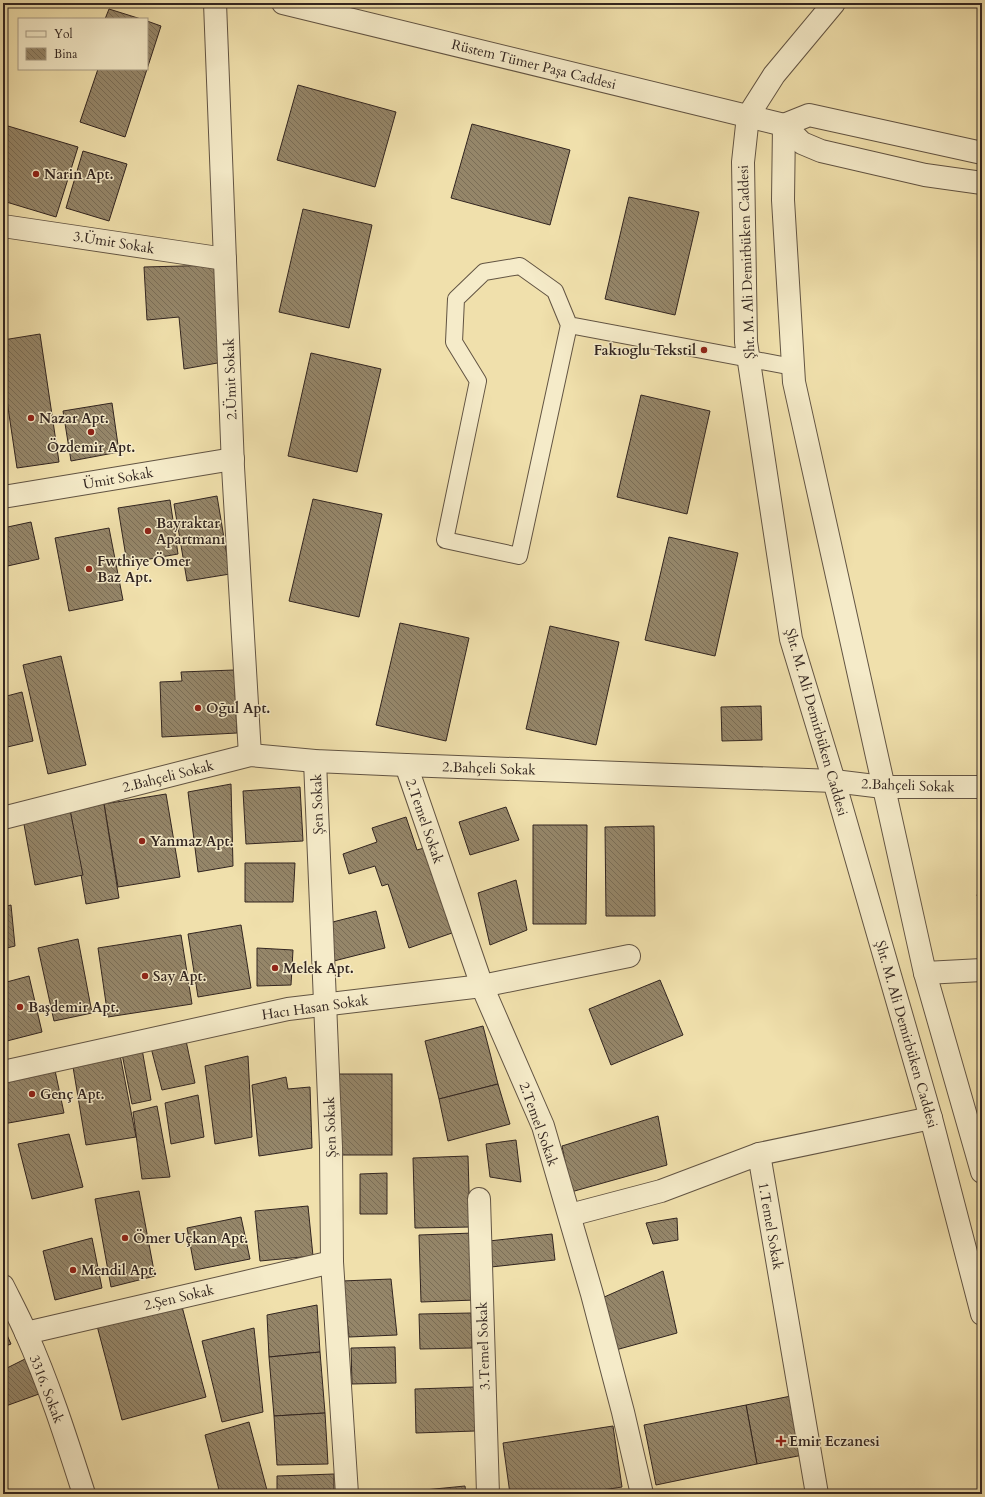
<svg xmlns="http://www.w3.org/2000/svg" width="985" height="1497" font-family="Cardo,serif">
	<defs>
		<pattern id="building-back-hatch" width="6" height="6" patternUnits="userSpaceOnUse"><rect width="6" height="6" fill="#958669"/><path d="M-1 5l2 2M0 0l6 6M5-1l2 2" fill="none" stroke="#7a6d56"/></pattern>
	</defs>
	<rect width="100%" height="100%" fill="#f0e0ac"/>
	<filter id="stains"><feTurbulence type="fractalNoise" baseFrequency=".005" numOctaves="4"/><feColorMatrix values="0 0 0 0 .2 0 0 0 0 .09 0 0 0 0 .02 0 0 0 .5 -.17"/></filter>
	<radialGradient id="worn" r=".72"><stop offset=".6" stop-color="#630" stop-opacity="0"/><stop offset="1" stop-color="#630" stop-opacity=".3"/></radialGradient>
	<g fill="url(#building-back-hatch)" stroke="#322520">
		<path d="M109 9 141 19H105Z"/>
		<path d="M147 21 161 26 125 137 80 122 98 69H147Z"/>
		<path d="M298 85 396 112 375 187 277 160Z"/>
		<path d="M472 124 570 150 550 225 451 198Z"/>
		<path d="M8 126 78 147 56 217 3 201V144Z"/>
		<path d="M83 151 127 164 109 221 66 208Z"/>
		<path d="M629 197 699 212 675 315 605 299Z"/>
		<path d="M303 209 372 225 349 328 279 312Z"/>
		<path d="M220 265 223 362 184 369 179 317 147 320 144 267Z"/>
		<path d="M40 334 59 462 17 468 3 374V340Z"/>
		<path d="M311 353 381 369 357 472 288 456Z"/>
		<path d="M641 395 710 411 687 514 617 497Z"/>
		<path d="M112 403 119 452 71 461 63 411Z"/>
		<path d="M217 496 230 574 187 581 174 504Z"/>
		<path d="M313 499 382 514 359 617 289 601Z"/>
		<path d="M170 500 178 554 127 563 118 508Z"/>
		<path d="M31 522 39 559 3 567V528Z"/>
		<path d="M109 528 123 600 69 611 55 538Z"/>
		<path d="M669 537 738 553 715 656 645 640Z"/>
		<path d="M400 623 469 638 446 741 376 725Z"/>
		<path d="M550 626 619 642 596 745 526 729Z"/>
		<path d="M61 656 86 765 48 774 23 665Z"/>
		<path d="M234 670 237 733 162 737 160 682 182 681 181 672Z"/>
		<path d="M22 692 33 741 3 748V697Z"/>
		<path d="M761 706 762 740 722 741 721 707Z"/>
		<path d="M231 784 233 866 198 872 188 792Z"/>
		<path d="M300 787 303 841 246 844 243 791Z"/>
		<path d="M166 794 180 877 118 887 104 804Z"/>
		<path d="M104 804 119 898 86 904 70 810Z"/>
		<path d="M506 807 519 840 470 855 459 822Z"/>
		<path d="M70 810 83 875 35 885 23 819Z"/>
		<path d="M406 817 417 850 424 848 452 933 409 948 388 884 382 886 375 866 349 874 343 854 377 842 372 828Z"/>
		<path d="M533 825H587L586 924H533Z"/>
		<path d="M654 826 655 916H606L605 827Z"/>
		<path d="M245 863H295L293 902H245Z"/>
		<path d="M516 880 527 930 490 945 478 893Z"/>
		<path d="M982 888V909L977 895Z"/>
		<path d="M11 905 15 946 3 949V907Z"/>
		<path d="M376 911 385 948 330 962 321 925Z"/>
		<path d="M241 925 251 988 198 997 188 934Z"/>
		<path d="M181 935 192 1004 108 1017 98 948Z"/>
		<path d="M78 939 92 1013 54 1021 38 948Z"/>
		<path d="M257 948 293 950 291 985 257 986Z"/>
		<path d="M29 976 42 1032 3 1042V983Z"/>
		<path d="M660 980 683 1035 611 1065 589 1009Z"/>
		<path d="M483 1026 498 1084 439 1099 425 1041Z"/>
		<path d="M185 1036 195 1083 162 1090 150 1044Z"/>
		<path d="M142 1049 151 1100 132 1104 122 1054Z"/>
		<path d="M119 1050 136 1137 86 1145 72 1061Z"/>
		<path d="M248 1056 252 1137 215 1144 205 1066Z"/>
		<path d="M53 1061 64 1113 3 1124V1075Z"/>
		<rect x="336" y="1074" width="56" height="81"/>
		<path d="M286 1077 288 1089 310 1087 312 1148 259 1156 252 1085Z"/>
		<path d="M498 1084 510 1124 448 1141 439 1099Z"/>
		<path d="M198 1095 204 1137 171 1144 165 1103Z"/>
		<path d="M157 1106 170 1177 142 1179 133 1112Z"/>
		<path d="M658 1116 667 1165 571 1192 562 1146Z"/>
		<path d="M69 1134 83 1187 32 1199 18 1144Z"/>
		<path d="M516 1140 521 1182 490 1177 486 1144Z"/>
		<path d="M468 1156 470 1227 415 1228 413 1158Z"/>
		<path d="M387 1173V1214H360V1174Z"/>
		<path d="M139 1191 155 1276 111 1287 95 1199Z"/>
		<path d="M308 1206 313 1256 260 1261 255 1211Z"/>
		<path d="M241 1217 250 1259 195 1270 187 1228Z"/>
		<path d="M677 1218 678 1240 653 1244 646 1223Z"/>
		<path d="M473 1233 475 1300 421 1302 419 1235Z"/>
		<path d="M552 1234 555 1260 491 1267 489 1241Z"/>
		<path d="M92 1238 102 1288 55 1300 43 1251Z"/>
		<path d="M663 1271 677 1333 612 1351 602 1298Z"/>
		<path d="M391 1279 397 1335 349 1337 342 1281Z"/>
		<path d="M180 1299 206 1397 122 1420 96 1322Z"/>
		<path d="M317 1305 320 1352 269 1357 267 1315Z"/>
		<path d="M471 1313 472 1348 420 1349 419 1314Z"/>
		<path d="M3 1326 11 1344 3 1347Z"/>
		<path d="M254 1328 263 1412 222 1422 202 1341Z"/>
		<path d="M395 1347 396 1383 352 1384 351 1348Z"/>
		<path d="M320 1352 325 1413 274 1416 269 1357Z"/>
		<path d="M25 1359 39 1394 3 1407V1370Z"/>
		<path d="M474 1387 475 1431 416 1433 415 1389Z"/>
		<path d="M791 1396 803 1455 757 1464 746 1405Z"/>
		<path d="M746 1405 757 1464 656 1485 644 1425Z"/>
		<path d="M325 1413 328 1464 277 1465 274 1416Z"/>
		<path d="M249 1422 268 1494H220L205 1435Z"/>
		<path d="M613 1426 622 1487 577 1494H510L503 1443Z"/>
		<path d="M334 1474V1494H277V1476Z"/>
		<path d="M465 1486 466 1494H415L414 1491Z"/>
	</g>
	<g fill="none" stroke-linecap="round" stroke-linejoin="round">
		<g stroke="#625443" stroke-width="18">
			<path id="service" d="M569 325 519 556 445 540 478 381 454 342 456 299 484 272 520 266 555 291 569 325 793 367"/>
		</g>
		<g stroke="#625443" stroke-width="24">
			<g id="minor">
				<path d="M215 3 233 467 250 755"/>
				<path d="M748 116 774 75 834 3"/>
				<path d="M3 226 225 259"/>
				<path d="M3 497 233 459"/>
				<path d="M315 761 331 1147 332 1262 347 1494"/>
				<path d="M406 765 482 986 543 1126 592 1294 623 1412 642 1494"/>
				<path d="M925 973 982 970"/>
				<path d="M3 1072 288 1009 482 986 629 956"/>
				<path d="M759 1154 931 1118"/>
				<path d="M479 1199 488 1494"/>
				<path d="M570 1215 661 1191 759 1154 817 1494"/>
				<path d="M3 1286C11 1302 19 1317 26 1333 49 1384 67 1441 84 1494"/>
				<path d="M26 1333 332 1262"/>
			</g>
		</g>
		<g stroke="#625443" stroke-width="24">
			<g id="tertiary">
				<path d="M283 3 784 125 802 143 821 151 925 175 982 183"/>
				<path d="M748 116 743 162 746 342 791 639 834 781 931 1118 982 1314"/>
				<path d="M784 125 783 200 794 382 925 973 982 1172"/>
				<path d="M784 125 809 115 982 153"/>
				<path d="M3 818 250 755 315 761 406 765 834 781 883 787H982"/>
			</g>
		</g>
		<use href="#service" stroke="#f5ebc9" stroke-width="16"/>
		<use href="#minor" stroke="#f5ebc9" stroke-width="22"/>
		<use href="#tertiary" stroke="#f5ebc9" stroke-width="22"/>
	</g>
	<g fill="#8f2418" stroke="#f5ebc9" stroke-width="1.5">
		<circle cx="36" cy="174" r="4"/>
		<circle cx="704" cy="350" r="4"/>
		<circle cx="31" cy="418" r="4"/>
		<circle cx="91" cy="432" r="4"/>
		<circle cx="148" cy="531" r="4"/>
		<circle cx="89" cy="569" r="4"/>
		<circle cx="198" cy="708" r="4"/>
		<circle cx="142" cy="841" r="4"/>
		<circle cx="275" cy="968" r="4"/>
		<circle cx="145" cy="976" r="4"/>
		<circle cx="20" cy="1007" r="4"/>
		<circle cx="32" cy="1094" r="4"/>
		<circle cx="125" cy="1238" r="4"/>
		<circle cx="73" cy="1270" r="4"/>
		<path d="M779 1435h4v4h4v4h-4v4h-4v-4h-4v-4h4z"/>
	</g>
	<g text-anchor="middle" stroke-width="3" stroke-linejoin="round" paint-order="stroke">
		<g font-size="14" fill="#322520" stroke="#f5ebc9">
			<text transform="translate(534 64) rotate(14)" y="5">Rüstem Tümer Paşa Caddesi</text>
			<text transform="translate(114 242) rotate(9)" y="5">3.Ümit Sokak</text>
			<text transform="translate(746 262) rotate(-92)" y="5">Şht. M. Ali Demirbüken Caddesi</text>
			<text transform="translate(230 379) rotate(-92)" y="5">2.Ümit Sokak</text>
			<text transform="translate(118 478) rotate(-10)" y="5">Ümit Sokak</text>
			<text transform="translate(817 722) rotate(74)" y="5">Şht. M. Ali Demirbüken Caddesi</text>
			<text transform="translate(489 768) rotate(2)" y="5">2.Bahçeli Sokak</text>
			<text transform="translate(168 776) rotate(-14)" y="5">2.Bahçeli Sokak</text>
			<text transform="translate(908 785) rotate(2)" y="5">2.Bahçeli Sokak</text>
			<text transform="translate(317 804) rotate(-92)" y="5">Şen Sokak</text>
			<text transform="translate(425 821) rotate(71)" y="5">2.Temel Sokak</text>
			<text transform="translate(315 1007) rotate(-8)" y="5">Hacı Hasan Sokak</text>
			<text transform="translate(907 1034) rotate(74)" y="5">Şht. M. Ali Demirbüken Caddesi</text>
			<text transform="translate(539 1124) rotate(70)" y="5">2.Temel Sokak</text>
			<text transform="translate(330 1127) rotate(-92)" y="5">Şen Sokak</text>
			<text transform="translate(771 1226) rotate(80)" y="5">1.Temel Sokak</text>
			<text transform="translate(179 1297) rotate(-13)" y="5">2.Şen Sokak</text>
			<text transform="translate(483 1346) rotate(-92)" y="5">3.Temel Sokak</text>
			<text transform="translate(47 1389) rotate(69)" y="5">3316. Sokak</text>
		</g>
		<g font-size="14" font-weight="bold" fill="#322520" stroke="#f5ebc9" text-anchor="start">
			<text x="44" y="179">Narin Apt.</text>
			<text x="696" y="355" text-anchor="end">Fakıoglu Tekstil</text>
			<text x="39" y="423">Nazar Apt.</text>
			<text x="91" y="452" text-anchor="middle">Özdemir Apt.</text>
			<text x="156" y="528">Bayraktar<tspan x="156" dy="16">Apartmanı</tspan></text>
			<text x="97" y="566">Fwthiye Ömer<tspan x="97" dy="16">Baz Apt.</tspan></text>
			<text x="206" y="713">Oğul Apt.</text>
			<text x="150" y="846">Yanmaz Apt.</text>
			<text x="283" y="973">Melek Apt.</text>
			<text x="153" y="981">Say Apt.</text>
			<text x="28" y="1012">Başdemir Apt.</text>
			<text x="40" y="1099">Genç Apt.</text>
			<text x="133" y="1243">Ömer Uçkan Apt.</text>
			<text x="81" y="1275">Mendil Apt.</text>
			<text x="789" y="1446">Emir Eczanesi</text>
		</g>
	</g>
	<rect width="985" height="1497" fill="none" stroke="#f0e0ac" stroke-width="16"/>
	<rect x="4" y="4" width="977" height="1489" fill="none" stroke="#322520" stroke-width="2"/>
	<rect x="8" y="8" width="969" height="1481" fill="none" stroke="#322520"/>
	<rect x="18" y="18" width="130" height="52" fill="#f5ebc9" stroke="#a79c85"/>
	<rect x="26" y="31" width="20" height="6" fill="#f5ebc9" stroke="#a79c85"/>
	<text x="54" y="38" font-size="12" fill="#322520">Yol</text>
	<rect x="26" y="48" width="20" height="12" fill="url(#building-back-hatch)" stroke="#a79c85"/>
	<text x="54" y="58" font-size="12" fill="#322520">Bina</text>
	<rect width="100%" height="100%" filter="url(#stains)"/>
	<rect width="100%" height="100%" fill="url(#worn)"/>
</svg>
